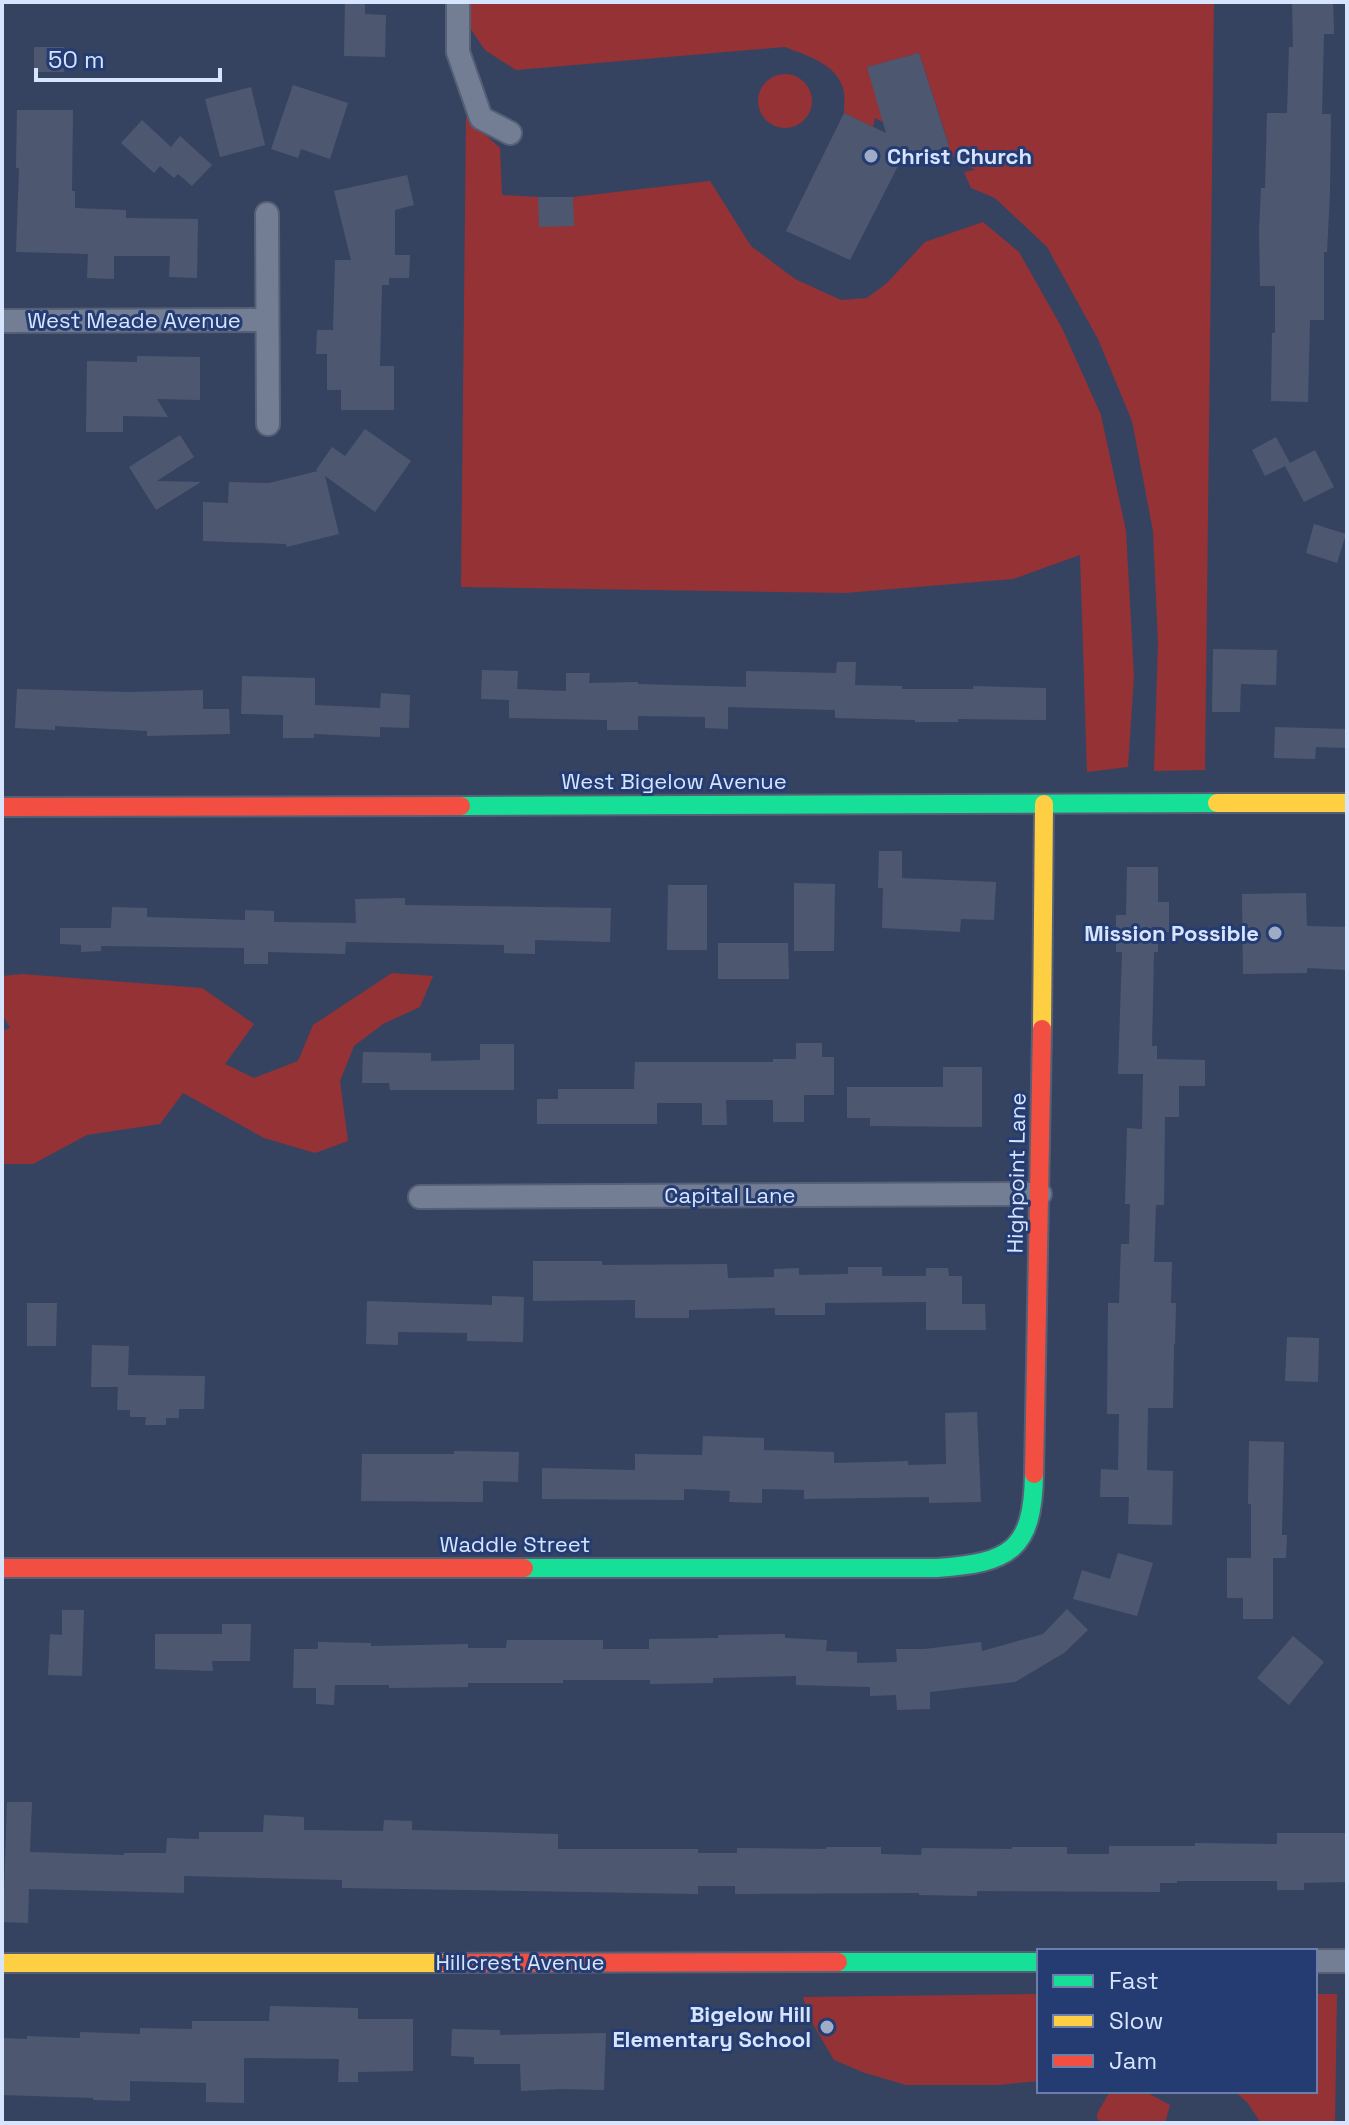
<svg xmlns="http://www.w3.org/2000/svg" width="1349" height="2125" font-family="'Space Grotesk',sans-serif">
	<rect width="100%" height="100%" fill="#364360"/>
	<g fill="#953236">
		<path d="M469 2H1214L1205 770 1154 771 1158 643 1153 531 1132 421 1098 339 1047 247 995 198 971 188 964 172 975 170 941 149 949 145 919 53 868 67 883 122 875 118 873 127 844 113C844 107 845 100 844 93 840 65 808 56 785 47L516 70 485 50 470 28Z"/>
		<circle cx="785" cy="101" r="27"/>
		<path d="M466 117 500 148 502 195 538 197 573 226V197L710 181 751 246 795 279 841 300 867 298 887 283 925 242 983 222 1019 252 1062 328 1101 415 1126 531 1134 676 1128 767 1087 772 1080 555 1013 579 845 593 461 587Z"/>
		<path d="M392 973 433 976 420 1007 383 1024 354 1046 340 1081 348 1141 315 1153 264 1138 183 1093 160 1124 87 1135 33 1164H2V1031L10 1028 2 1014V976L22 974 202 988 254 1024 225 1064 254 1078 298 1061 313 1025Z"/>
		<path d="M1039 1994V2081L999 2085H906L865 2073 834 2060 810 2019 803 1997Z"/>
		<path d="M1315 1994H1337L1335 2123H1261L1247 2102 1234 2091H1315Z"/>
		<path d="M1110 2091H1144L1170 2105 1165 2123 1101 2122 1097 2118V2114Z"/>
	</g>
	<g fill="#4d5870">
		<path d="M345 2H365V14L386 15 385 57 344 56Z"/>
		<path d="M1292 2H1333L1334 34H1324L1322 114H1331L1330 192 1327 252H1324V320H1310L1308 402 1271 401 1272 333H1275V286H1260L1259 232 1261 188H1265L1267 113H1287L1289 47H1293Z"/>
		<rect x="34" y="47" width="30" height="25"/>
		<path d="M919 53 949 146 899 164 850 260 786 231 844 113 886 133 867 67Z"/>
		<path d="M293 85 348 103 330 159 301 149 298 158 271 149Z"/>
		<path d="M251 87 265 145 220 157 205 99Z"/>
		<path d="M17 110H73L72 191H75V208L126 210V218L198 219 197 278 169 277 170 256H114V279L87 278 88 254 16 252 19 168H16Z"/>
		<path d="M142 120 171 147 180 136 212 165 192 186 178 174 174 178 160 166 154 173 121 143Z"/>
		<path d="M407 175 414 205 395 210V255H410L409 278H389V285H382L380 366H394V410H341V390H327V354H316L317 330H333L335 260H351L334 191Z"/>
		<path d="M538 197H573L574 226 539 227Z"/>
		<path d="M137 356 200 357V400L157 399 168 417 123 416V432H86L87 361 137 362Z"/>
		<path d="M365 429 411 461 375 512 325 476 339 534 287 547 286 544 203 541V502L228 503 229 482 269 483 318 471 316 470 332 447 345 456Z"/>
		<path d="M180 435 194 457 157 481 201 482 156 510 129 467Z"/>
		<path d="M1276 437 1290 463 1315 450 1334 487 1304 502 1285 466 1265 476 1252 450Z"/>
		<path d="M1314 524 1346 534 1337 563 1306 553Z"/>
		<path d="M1213 649 1277 650 1276 685 1241 684 1240 712H1212Z"/>
		<path d="M837 662H856L855 685 902 686V689H973V686L1046 688V720L958 719V722H915V720L835 718V710L728 707V729L705 728V717L638 716V730H607V720L509 718V700L481 699 482 670 518 671 517 689 566 691V673H590L589 683 638 682V684L746 687V671L836 673Z"/>
		<path d="M242 676 315 678V705L380 708 381 693 410 695 409 728 380 727V737L314 734V738H283V715L241 714Z"/>
		<path d="M17 689 129 692 203 690V709H229L230 734 147 736V731L55 726V730L15 728Z"/>
		<path d="M1275 727 1347 729V748L1316 747 1315 759 1274 758Z"/>
		<path d="M879 851H902V878L996 882 994 920 961 919 960 932 882 928 883 888H878Z"/>
		<path d="M1127 867H1158V902H1169V932L1158 933V952H1154L1152 1046H1157V1059L1205 1060V1086H1179V1117H1165L1164 1205H1156L1154 1262H1172L1171 1303H1176L1175 1344H1174L1173 1408H1148L1147 1470 1173 1471 1172 1525 1128 1524 1129 1497H1100L1101 1469 1118 1470 1119 1414H1107L1108 1303H1119L1121 1244H1129L1130 1204H1125L1127 1128 1142 1129 1143 1074H1118L1122 952H1116V915H1126Z"/>
		<path d="M794 883 835 884 834 951H794Z"/>
		<path d="M668 885H707V950H667Z"/>
		<path d="M1306 893 1307 926 1347 927V970L1307 968V973L1243 974 1242 894Z"/>
		<path d="M405 898V905L611 908 610 942 535 940V954L504 953V945L346 942 345 954 268 952V964H244V948L101 946V951L81 952V945L60 944V928H111L112 907 147 908V917L245 920V910L274 911V922L356 923 355 899Z"/>
		<path d="M718 943H788L789 979H718Z"/>
		<path d="M796 1043H822V1057H834V1095H804V1122H773V1100H726L727 1125H702V1103H657V1124H537V1099H558V1089H634L635 1062H773V1059H796Z"/>
		<path d="M480 1044H514V1090H390L389 1083H362L363 1052 431 1053V1061L480 1060Z"/>
		<path d="M943 1067H982V1127L870 1126V1118H847V1087H943Z"/>
		<path d="M533 1261H602V1265L727 1264 728 1278 774 1277V1269L799 1268V1275L848 1274V1267H882V1276H926V1268H948L949 1276H962V1304H985L986 1330H926V1302L825 1303V1315H775V1308L689 1310V1318H635V1300L533 1301Z"/>
		<path d="M492 1296 524 1297 523 1342 467 1341V1333L398 1332V1345L366 1344 367 1301 492 1305Z"/>
		<path d="M27 1303H57L56 1346H27Z"/>
		<path d="M1287 1337 1319 1338 1318 1382 1285 1381Z"/>
		<path d="M92 1345 129 1346 128 1375 205 1376 204 1409H179V1418H166V1425H145L146 1417H130V1410H117L118 1387H91Z"/>
		<path d="M977 1412 981 1502 929 1503V1497L804 1499V1490L762 1489V1503L729 1502 730 1491 684 1489V1500L542 1499V1468L635 1470V1454L702 1455 703 1436 764 1438V1450L834 1452V1463L908 1461V1465L946 1464 945 1413Z"/>
		<path d="M1249 1441 1284 1442 1282 1535H1287L1286 1558H1273V1619H1243V1598H1227V1558H1251V1504H1248Z"/>
		<path d="M454 1451 519 1452 518 1482 483 1481V1502L361 1501 362 1454H454Z"/>
		<path d="M1118 1553 1153 1563 1137 1616 1073 1599 1082 1570 1110 1579Z"/>
		<path d="M1067 1609 1088 1630 1064 1653 1015 1682 930 1692V1709L897 1710 896 1695 870 1696V1687L796 1685V1676L713 1678V1683L650 1684V1680H563V1683H468V1687L389 1688V1685H335L334 1705 316 1704V1688H293L294 1649H318V1642L371 1643V1646L468 1644V1648H506L507 1640H603V1649H649V1639L718 1638V1635L785 1634V1638L827 1640 826 1651 857 1652V1663L897 1662 896 1649H925L981 1642 982 1651 1043 1634Z"/>
		<path d="M62 1610H84L82 1676 48 1675 50 1634 62 1635Z"/>
		<path d="M222 1624H251L250 1661H212L213 1671 155 1669V1634H222Z"/>
		<path d="M1293 1636 1324 1662 1289 1705 1257 1678Z"/>
		<path d="M7 1802H32L30 1852 124 1855V1853H166L167 1838 199 1839V1832H263L264 1815 304 1817V1830L383 1831 384 1820 412 1821V1830L558 1834V1849H698V1853H737V1848L826 1849V1847H881V1854L921 1855 922 1848 1012 1849V1847H1067V1854H1109V1846H1195V1843L1277 1844V1833H1347V1882L1304 1883V1890H1277V1881H1177V1883H1160V1892L977 1891V1896L919 1895V1893L735 1894V1886H698V1894L342 1888V1880L184 1876V1893L29 1889 28 1923 3 1922Z"/>
		<path d="M270 2006 358 2008V2019H413V2071L358 2072V2082H338L339 2059 244 2058V2103L206 2102V2083L130 2081V2101L93 2100V2098L2 2095V2038L27 2039V2036L80 2038V2032L140 2034V2028L192 2029V2021H269Z"/>
		<path d="M452 2029 500 2030V2035L606 2033 604 2090 560 2089 521 2091 520 2064H474V2057L451 2056Z"/>
	</g>
	<g fill="none" stroke-linecap="round" stroke-linejoin="round">
		<g stroke="#556077" stroke-width="26">
			<g id="street">
				<path d="M458 2V52L481 118 510 133"/>
				<path d="M267 214 268 424"/>
				<path d="M2 321 267 320"/>
				<path d="M420 1197 1040 1194"/>
				<path d="M1315 1961H1347"/>
			</g>
		</g>
		<g stroke="#556077" stroke-width="22">
			<g id="fast">
				<path d="M461 806 1217 803"/>
				<path d="M524 1568H937C1009 1563 1033 1551 1034 1474"/>
				<path d="M838 1962H1039"/>
			</g>
		</g>
		<g stroke="#556077" stroke-width="22">
			<g id="slow">
				<path d="M1217 803H1347"/>
				<path d="M1042 1029 1044 804"/>
				<path d="M2 1963H446"/>
			</g>
		</g>
		<g stroke="#556077" stroke-width="22">
			<g id="jam">
				<path d="M2 807 461 806"/>
				<path d="M1034 1474 1042 1029"/>
				<path d="M2 1568H524"/>
				<path d="M446 1963 838 1962"/>
			</g>
		</g>
		<use href="#street" stroke="#737d93" stroke-width="22"/>
		<use href="#fast" stroke="#16e098" stroke-width="18"/>
		<use href="#slow" stroke="#ffcf43" stroke-width="18"/>
		<use href="#jam" stroke="#f24e42" stroke-width="18"/>
	</g>
	<g fill="#9eacc7" stroke="#243c72" stroke-width="3">
		<circle cx="871" cy="156" r="8"/>
		<circle cx="1275" cy="933" r="8"/>
		<circle cx="827" cy="2027" r="8"/>
	</g>
	<g text-anchor="middle" stroke-width="6" stroke-linejoin="round" paint-order="stroke">
		<g font-size="22" font-weight="bold" fill="#d6e4fe" stroke="#243c72" text-anchor="end">
			<text x="887" y="164" text-anchor="start">Christ Church</text>
			<text x="1259" y="941">Mission Possible</text>
			<text x="811" y="2022">Bigelow Hill<tspan x="811" dy="25">Elementary School</tspan></text>
		</g>
		<g font-size="22" fill="#d6e4fe" stroke="#243c72">
			<text x="134" y="328">West Meade Avenue</text>
			<text x="674" y="789">West Bigelow Avenue</text>
			<text transform="translate(1016 1173) rotate(-89)" y="8">Highpoint Lane</text>
			<text x="730" y="1203">Capital Lane</text>
			<text x="515" y="1552">Waddle Street</text>
			<text x="520" y="1970">Hillcrest Avenue</text>
		</g>
	</g>
	<rect width="1349" height="2125" fill="none" stroke="#d6e4fe" stroke-width="8"/>
	<rect x="1037" y="1949" width="280" height="144" fill="#243c72" stroke="#6b7faa" stroke-width="2"/>
	<rect x="1053" y="1975" width="40" height="12" fill="#16e098" stroke="#6b7faa" stroke-width="2"/>
	<text x="1109" y="1989" font-size="24" fill="#d6e4fe">Fast</text>
	<rect x="1053" y="2015" width="40" height="12" fill="#ffcf43" stroke="#6b7faa" stroke-width="2"/>
	<text x="1109" y="2029" font-size="24" fill="#d6e4fe">Slow</text>
	<rect x="1053" y="2055" width="40" height="12" fill="#f24e42" stroke="#6b7faa" stroke-width="2"/>
	<text x="1109" y="2069" font-size="24" fill="#d6e4fe">Jam</text>
	<path d="M36 68v12h184v-12" fill="none" stroke="#d6e4fe" stroke-width="4"/>
	<text x="48" y="68" font-size="24" fill="#d6e4fe" stroke="#243c72" stroke-width="6" paint-order="stroke">50 m</text>
</svg>
